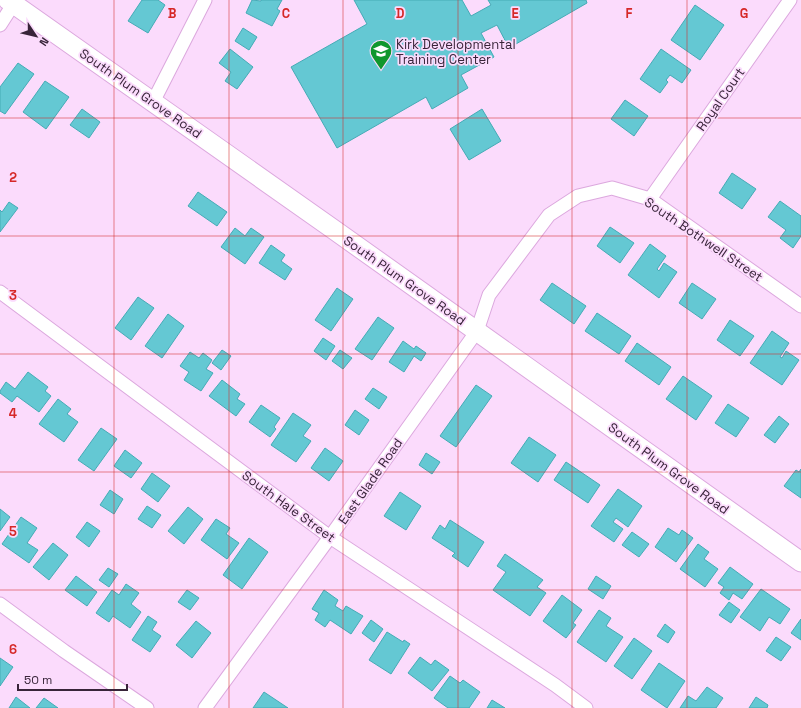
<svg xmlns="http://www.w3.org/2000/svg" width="801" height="708" font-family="'Space Grotesk',sans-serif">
	<rect width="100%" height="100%" fill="#fbdbfc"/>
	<g fill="#64c8d3" stroke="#45abb6">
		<path d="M142 0H158L165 5 148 33 128 21Z"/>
		<path d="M252 0 261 1V0H282L277 9 280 11 272 26 246 13Z"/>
		<path d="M354 0H462L471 16 491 5 488 0H586L587 3 509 48 497 25 481 33 494 57 461 75 468 88 432 109 426 97 337 148 291 67 367 24Z"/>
		<path d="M695 5 724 25 700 60 671 40Z"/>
		<path d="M243 28 257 37 249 50 235 41Z"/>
		<path d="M230 49 253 67 237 89 225 81 231 72 219 63Z"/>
		<path d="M661 49 691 70 682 83 670 75 666 80 668 82 660 93 640 79Z"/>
		<path d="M18 63 34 74 5 114 0 111V87Z"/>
		<path d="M45 81 69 97 46 129 23 112Z"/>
		<path d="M625 100 648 116 634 136 611 119Z"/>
		<path d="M82 109 100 122 89 138 70 125Z"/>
		<path d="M482 109 501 141 469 160 450 129Z"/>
		<path d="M732 173 756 189 742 209 719 193Z"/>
		<path d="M198 192 227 212 217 226 188 206Z"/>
		<path d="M780 201 801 216V236L793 248 780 238 786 230 768 217Z"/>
		<path d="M9 202 18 208 0 232V210L2 212Z"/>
		<path d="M610 227 634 243 620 263 597 246Z"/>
		<path d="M235 228 245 236 251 228 264 237 245 264 221 247Z"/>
		<path d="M650 244 666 256 657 269 659 271 664 263 677 272 659 298 628 275Z"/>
		<path d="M271 245 285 255 281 261 292 269 285 280 259 263Z"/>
		<path d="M552 283 586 306 574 324 540 300Z"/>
		<path d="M692 283 716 299 702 319 679 303Z"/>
		<path d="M337 288 353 299 331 331 315 320Z"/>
		<path d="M138 297 154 308 131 340 115 328Z"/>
		<path d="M597 313 631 336 619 354 585 331Z"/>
		<path d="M168 314 184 326 162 358 145 346Z"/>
		<path d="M378 317 394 328 372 360 355 349Z"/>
		<path d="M730 320 754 336 740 356 717 340Z"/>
		<path d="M772 331 789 343 780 357 782 358 786 351 799 360 782 385 750 363Z"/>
		<path d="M323 338 335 346 326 360 314 351Z"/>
		<path d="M403 341 414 349 416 346 426 353 421 361 414 356 404 372 389 362Z"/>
		<path d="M637 343 671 367 659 385 625 361Z"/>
		<path d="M222 350 231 356 221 370 212 363Z"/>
		<path d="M340 350 352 358 343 369 332 361Z"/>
		<path d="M190 352 199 358 203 353 212 360 206 369 213 373 201 391 184 380 189 372 180 366Z"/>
		<path d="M28 372 48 387 45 391 51 396 39 412 17 396 12 402 0 393V391L6 382 15 389Z"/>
		<path d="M683 376 712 396 696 420 666 399Z"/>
		<path d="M222 380 240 394 237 399 245 404 236 416 209 396Z"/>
		<path d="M476 385 492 396 456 447 440 436Z"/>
		<path d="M373 388 387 397 379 409 365 399Z"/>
		<path d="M58 399 71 409 67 414 78 422 64 442 39 424Z"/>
		<path d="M728 404 749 418 736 437 715 423Z"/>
		<path d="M261 405 280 418 274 427 276 429 270 437 249 422Z"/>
		<path d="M355 410 369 420 359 435 345 425Z"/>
		<path d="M293 413 311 425 303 436 311 441 296 462 271 445Z"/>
		<path d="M779 416 789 424 775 443 764 435Z"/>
		<path d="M101 428 117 439 94 471 78 460Z"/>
		<path d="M529 437 556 455 538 482 511 463Z"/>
		<path d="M325 448 343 461 329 481 311 468Z"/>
		<path d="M125 450 142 463 131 478 114 466Z"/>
		<path d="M426 453 440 462 432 474 419 465Z"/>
		<path d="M566 462 600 485 588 503 554 480Z"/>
		<path d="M801 469V498L784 486 796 470 799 472Z"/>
		<path d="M152 473 170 486 158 502 141 489Z"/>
		<path d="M618 489 642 506 628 527 616 518 613 522 623 529 614 542 591 526Z"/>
		<path d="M110 490 123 499 114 514 100 505Z"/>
		<path d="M400 492 421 506 406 530 384 516Z"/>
		<path d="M147 506 161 515 152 528 138 519Z"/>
		<path d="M188 507 203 519 184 544 168 531Z"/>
		<path d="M0 509 10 517 0 531Z"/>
		<path d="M21 517 37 528 27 543 38 550 29 563 2 544Z"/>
		<path d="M216 519 230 528 226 534 239 543 227 559 201 540Z"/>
		<path d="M450 520 484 542 468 567 452 556 455 553 432 538 440 525 445 529Z"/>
		<path d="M87 522 100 531 89 547 76 537Z"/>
		<path d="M668 528 679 535 682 530 693 538 676 562 655 547Z"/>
		<path d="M632 532 649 544 639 557 622 545Z"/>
		<path d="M249 538 268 552 242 589 223 575Z"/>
		<path d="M53 543 68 555 49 580 33 567Z"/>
		<path d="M698 544 709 552 704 559 718 569 705 587 680 569Z"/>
		<path d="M505 554 543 580 537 587 546 593 530 616 493 590 506 572 497 566Z"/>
		<path d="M730 567 753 584 742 599 733 593 729 600 720 593 724 587 718 583Z"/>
		<path d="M108 568 118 574 109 587 99 580Z"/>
		<path d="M76 576 97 592 87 606 65 590Z"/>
		<path d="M596 576 611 586 603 599 588 589Z"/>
		<path d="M126 584 139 593 131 604 141 612 130 628 113 616 109 622 96 613 112 590 119 595Z"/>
		<path d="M761 589 790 609 780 624 769 617 760 631 740 617Z"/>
		<path d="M187 590 199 598 190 610 178 602Z"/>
		<path d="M324 590 338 600 335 606 343 611 346 606 363 616 351 634 330 620 325 627 315 620 319 613 312 609Z"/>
		<path d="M562 595 582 610 573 623 576 625 566 638 543 621Z"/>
		<path d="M729 602 740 610 731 623 719 615Z"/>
		<path d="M599 610 611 618 606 626 623 637 606 662 577 642Z"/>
		<path d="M148 616 157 622 152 630 161 636 150 652 132 640Z"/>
		<path d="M801 619V640L791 633Z"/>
		<path d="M371 620 383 629 374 642 362 633Z"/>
		<path d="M196 621 211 633 192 658 176 645Z"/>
		<path d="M665 624 675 632 668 643 657 636Z"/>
		<path d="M387 632 403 642 404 640 410 644 391 674 369 660Z"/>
		<path d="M776 637 791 647 781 661 766 651Z"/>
		<path d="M634 638 652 651 632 679 614 666Z"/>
		<path d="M420 657 431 665 435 660 449 670 432 691 408 673Z"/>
		<path d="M0 658 13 667 0 686Z"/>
		<path d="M659 663 685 681 667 708 641 690Z"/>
		<path d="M450 676 460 683 463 680 480 692 469 708H448L434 698Z"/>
		<path d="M707 687 723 698 716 708H680L688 696 696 701Z"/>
		<path d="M264 692 288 708H253Z"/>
		<path d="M16 697 30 708H9Z"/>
		<path d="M756 697 768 705 767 708H749Z"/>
		<path d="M44 698 58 708H36Z"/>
		<path d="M492 700 505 708H487Z"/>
	</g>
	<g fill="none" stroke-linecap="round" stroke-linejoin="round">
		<g stroke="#dca8de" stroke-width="15">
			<g id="street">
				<path d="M0 25 16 0"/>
				<path d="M153 102 205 0"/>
				<path d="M650 199 790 0"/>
				<path d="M0 292 330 537 555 685 586 708"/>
				<path d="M0 604 64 651 147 708"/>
				<path d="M205 708 330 537 477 331 489 295 549 215 578 196 612 188 650 199 801 306"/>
			</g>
		</g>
		<g stroke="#dca8de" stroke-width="21">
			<path id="secondary" d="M8 0 333 229 801 562"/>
		</g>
		<use href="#street" stroke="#fff" stroke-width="13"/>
		<use href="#secondary" stroke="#fff" stroke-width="19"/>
	</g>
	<path fill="none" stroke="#d62828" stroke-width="1" stroke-opacity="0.55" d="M114 0V708M229 0V708M343 0V708M458 0V708M572 0V708M687 0V708M0 118H801M0 236H801M0 354H801M0 472H801M0 590H801"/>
	<defs>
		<g id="school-pin" transform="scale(1.15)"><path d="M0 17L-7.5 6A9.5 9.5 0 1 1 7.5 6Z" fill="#10972d" stroke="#fbdbfc"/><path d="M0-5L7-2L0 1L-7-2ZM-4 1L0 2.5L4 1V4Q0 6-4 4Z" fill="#fff"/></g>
	</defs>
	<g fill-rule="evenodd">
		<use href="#school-pin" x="381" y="51"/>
	</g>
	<g text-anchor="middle" stroke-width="3.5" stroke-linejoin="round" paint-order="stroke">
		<g font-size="13" fill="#382439" stroke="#fbdbfc" text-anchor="start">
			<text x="396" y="49">Kirk Developmental<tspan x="396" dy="15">Training Center</tspan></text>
		</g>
		<g font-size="13" fill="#382439" stroke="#fbdbfc">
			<text transform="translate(141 93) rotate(35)" y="5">South Plum Grove Road</text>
			<text transform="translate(720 99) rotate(-55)" y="5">Royal Court</text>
			<text transform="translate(704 239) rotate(34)" y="5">South Bothwell Street</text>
			<text transform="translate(405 280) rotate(35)" y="5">South Plum Grove Road</text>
			<text transform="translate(669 468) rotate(36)" y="5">South Plum Grove Road</text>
			<text transform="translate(370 481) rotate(-55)" y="5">East Glade Road</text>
			<text transform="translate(289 506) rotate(36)" y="5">South Hale Street</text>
		</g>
	</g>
	<g font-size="13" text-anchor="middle" font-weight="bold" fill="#d62828" stroke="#fbdbfc" stroke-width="3.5" stroke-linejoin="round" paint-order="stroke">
		<text x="172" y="18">B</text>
		<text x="286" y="18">C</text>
		<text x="400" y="18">D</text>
		<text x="515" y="18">E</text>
		<text x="629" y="18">F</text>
		<text x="744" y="18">G</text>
		<text x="13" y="182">2</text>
		<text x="13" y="300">3</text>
		<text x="13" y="418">4</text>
		<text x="13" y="536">5</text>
		<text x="13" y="654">6</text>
	</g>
	<g transform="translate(36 36) rotate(125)" stroke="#fbdbfc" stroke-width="3" paint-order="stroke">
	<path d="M0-3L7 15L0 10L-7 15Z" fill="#382439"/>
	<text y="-6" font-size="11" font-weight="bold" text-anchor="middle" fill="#382439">N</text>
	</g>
	<path d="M18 684v6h109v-6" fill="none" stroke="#382439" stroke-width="2"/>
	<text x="24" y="684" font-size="12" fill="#382439" stroke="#fbdbfc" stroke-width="3" paint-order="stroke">50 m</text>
</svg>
